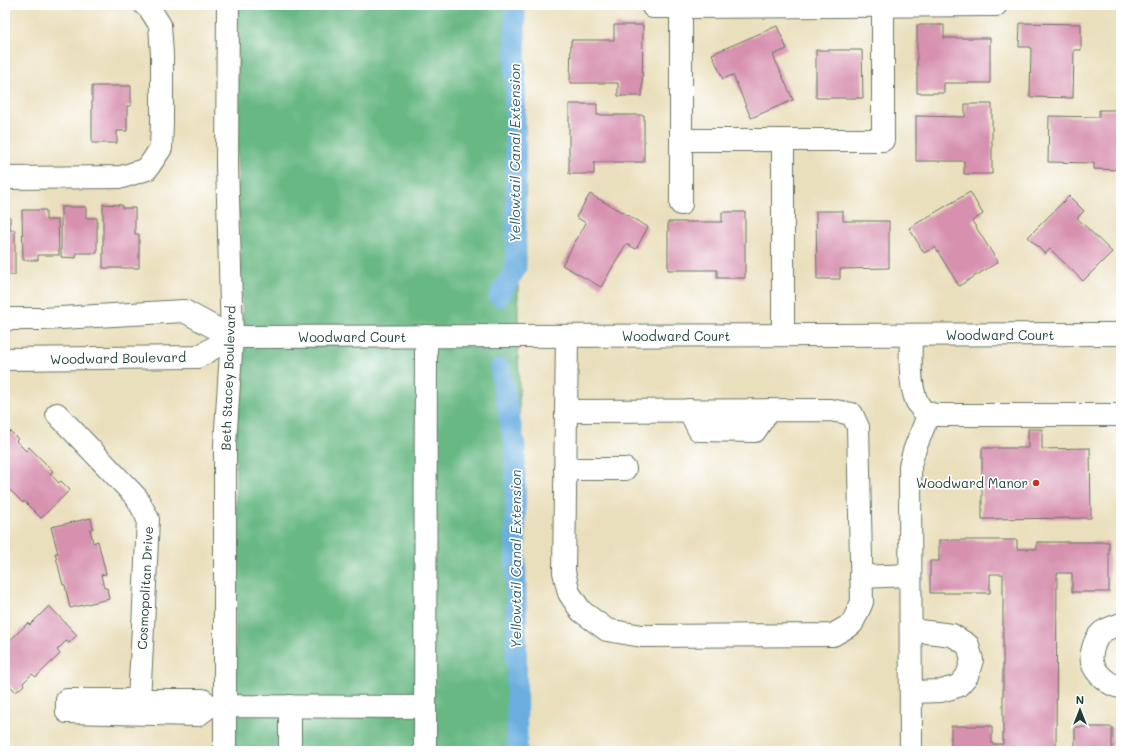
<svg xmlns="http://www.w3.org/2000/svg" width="1126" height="756" font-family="Mali,sans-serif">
	<rect width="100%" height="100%" fill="#fff"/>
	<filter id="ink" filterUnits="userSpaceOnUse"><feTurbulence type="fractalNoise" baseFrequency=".025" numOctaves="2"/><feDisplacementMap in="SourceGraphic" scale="8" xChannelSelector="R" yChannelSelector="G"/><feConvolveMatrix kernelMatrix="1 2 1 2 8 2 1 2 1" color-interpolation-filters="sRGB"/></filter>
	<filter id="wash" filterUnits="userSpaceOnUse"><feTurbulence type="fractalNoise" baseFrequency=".012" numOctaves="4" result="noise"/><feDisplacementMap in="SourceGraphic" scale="16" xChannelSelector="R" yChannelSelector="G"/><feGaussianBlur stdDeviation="0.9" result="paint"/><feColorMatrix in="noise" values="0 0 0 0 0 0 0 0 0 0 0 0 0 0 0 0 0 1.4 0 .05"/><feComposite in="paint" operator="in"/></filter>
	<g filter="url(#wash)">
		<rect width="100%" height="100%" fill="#eadfbc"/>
		<path fill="#68b883" stroke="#447a5c" d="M238 5H519L518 331 526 751H235L236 444 242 348 243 327 237 165Z"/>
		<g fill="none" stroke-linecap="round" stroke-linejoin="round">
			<g stroke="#69aedf" stroke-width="21">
				<path d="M499 296 516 268 515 5"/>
				<path d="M500 369 515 446 517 751"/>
			</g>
		</g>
		<g id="blocks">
			<g fill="#d791af">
				<path d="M1020 23 1081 24V50H1074L1073 98 1030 97 1031 47H1019Z"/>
				<path d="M614 25H643L642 96H618V83H570L571 40H614Z"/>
				<path d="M917 25H944V38H990V83H944V93H917Z"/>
				<path d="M777 26 787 49 773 55 793 100 751 118 733 75 723 79 712 54Z"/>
				<path d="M816 50H862L863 98H816Z"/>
				<path d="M92 86H131V106H127V131H117V143H92Z"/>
				<path d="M569 104H597V115H644V162H594V174H569Z"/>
				<path d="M965 104H992V174H964V161H916V116L965 117Z"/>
				<path d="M1099 110H1121V170L1094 169V163L1048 162 1049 116 1099 117Z"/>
				<path d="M970 192 983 214 972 221 998 262 959 286 935 247 924 253 909 228Z"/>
				<path d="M590 194 648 227 636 249 626 244 601 287 562 265 586 223 576 217Z"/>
				<path d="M1069 196 1084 211 1077 218 1112 252 1083 281 1050 249 1045 254 1028 237Z"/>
				<path d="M103 204 122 205V208H135V234H139V268H103Z"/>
				<path d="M61 207H86V218H97V253H76V258L61 257Z"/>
				<path d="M22 210H46V220H58L59 255H38V260H23Z"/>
				<path d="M816 211H843V221H889V268L840 269V279H817Z"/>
				<path d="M722 212H745V278H717V270H668V222H722Z"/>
				<path d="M5 217H10V230H15V275H5Z"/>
				<path d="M1028 429H1042V449L1090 448 1091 518 982 519V448H1028Z"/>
				<path d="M10 431 18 439 16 441 26 451 29 447 53 471 50 474 59 483 61 481 70 490 41 518 24 501 23 503 5 485V436Z"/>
				<path d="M91 518 93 529H90L93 543 98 541 106 574 101 575 104 588H107L109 599 70 608 65 585H63L55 553H58L51 527Z"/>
				<path d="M939 540H1017V549H1037V542H1109V592H1072V573H1057L1056 747H1075V727H1112V751H951V726H992V744H1003V574H990V593H930V561H939Z"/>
				<path d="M49 606 77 635 69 643 66 641 57 650 60 654 36 677 32 674 23 683 24 685 16 692 5 681V648L6 647 5 645 28 623 30 625Z"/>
			</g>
		</g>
	</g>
	<g filter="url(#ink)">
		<use href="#blocks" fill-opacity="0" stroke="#667664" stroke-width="1"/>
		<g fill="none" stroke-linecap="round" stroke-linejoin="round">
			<g stroke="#667664" stroke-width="24">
				<g id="minor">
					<path d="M653 7H681"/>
					<path d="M783 140H883V6"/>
					<path d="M5 178 122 177 147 169 161 148 162 123V55L160 25 148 6 145 5"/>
					<path d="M681 204V140"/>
					<path d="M5 319H43L184 311 232 337 1121 334"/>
					<path d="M783 335V140H681V7L996 5"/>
					<path d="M911 335C911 355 906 405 929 414 934 415 940 415 945 415H1121"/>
					<path d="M5 359 198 357 232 337"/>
					<path d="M689 410 699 430 755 431 769 410"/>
					<path d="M566 411 830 410 852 414 858 427 862 602 852 624 833 635 642 636 607 630 581 611 569 593 564 572 567 336"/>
					<path d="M57 414 137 498 148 519 143 627 139 700 140 713"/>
					<path d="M565 469H625"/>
					<path d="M861 577 910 575"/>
					<path d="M1121 624C1115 626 1105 629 1101 633 1095 639 1090 653 1092 662 1095 673 1109 686 1121 687"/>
					<path d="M911 630 952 635 968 645 972 660 967 676 958 686 941 691 911 692"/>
					<path d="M210 706 203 700H67V712L198 715 210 706 425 707"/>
					<path d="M225 751V444L232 337 227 165 228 5"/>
					<path d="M290 751V706"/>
					<path d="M425 751 426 336"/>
					<path d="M911 751 910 466 914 451 929 413"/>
				</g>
			</g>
			<use href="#minor" stroke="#fff" stroke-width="22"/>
		</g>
	</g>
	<circle fill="#c8321e" stroke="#fff" stroke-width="1.5" cx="1036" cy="483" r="4"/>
	<g text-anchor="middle" stroke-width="3.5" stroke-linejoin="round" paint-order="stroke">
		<g font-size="13" fill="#1f3d34" stroke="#fff">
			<text x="1000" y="340">Woodward Court</text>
			<text x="676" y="341">Woodward Court</text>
			<text x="352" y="342">Woodward Court</text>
			<text transform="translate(118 358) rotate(-1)" y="5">Woodward Boulevard</text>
			<text transform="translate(228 378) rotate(-88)" y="5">Beth Stacey Boulevard</text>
			<text transform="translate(145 588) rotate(-87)" y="5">Cosmopolitan Drive</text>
		</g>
		<g font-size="13" fill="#1f3d34" stroke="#fff" text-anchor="end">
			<text x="1028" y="488">Woodward Manor</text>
		</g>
		<g font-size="14" font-style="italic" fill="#355f67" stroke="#fff">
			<text transform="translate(515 153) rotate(-90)" y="5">Yellowtail Canal Extension</text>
			<text transform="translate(516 559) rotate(-90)" y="5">Yellowtail Canal Extension</text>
		</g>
	</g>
	<rect width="1126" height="756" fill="none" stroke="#fff" stroke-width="20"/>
	<g transform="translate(1080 710)" stroke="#ffffff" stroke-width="3" paint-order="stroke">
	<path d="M0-3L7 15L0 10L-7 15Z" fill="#1f3d34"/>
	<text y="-6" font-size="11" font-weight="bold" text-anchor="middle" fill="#1f3d34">N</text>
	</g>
</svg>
